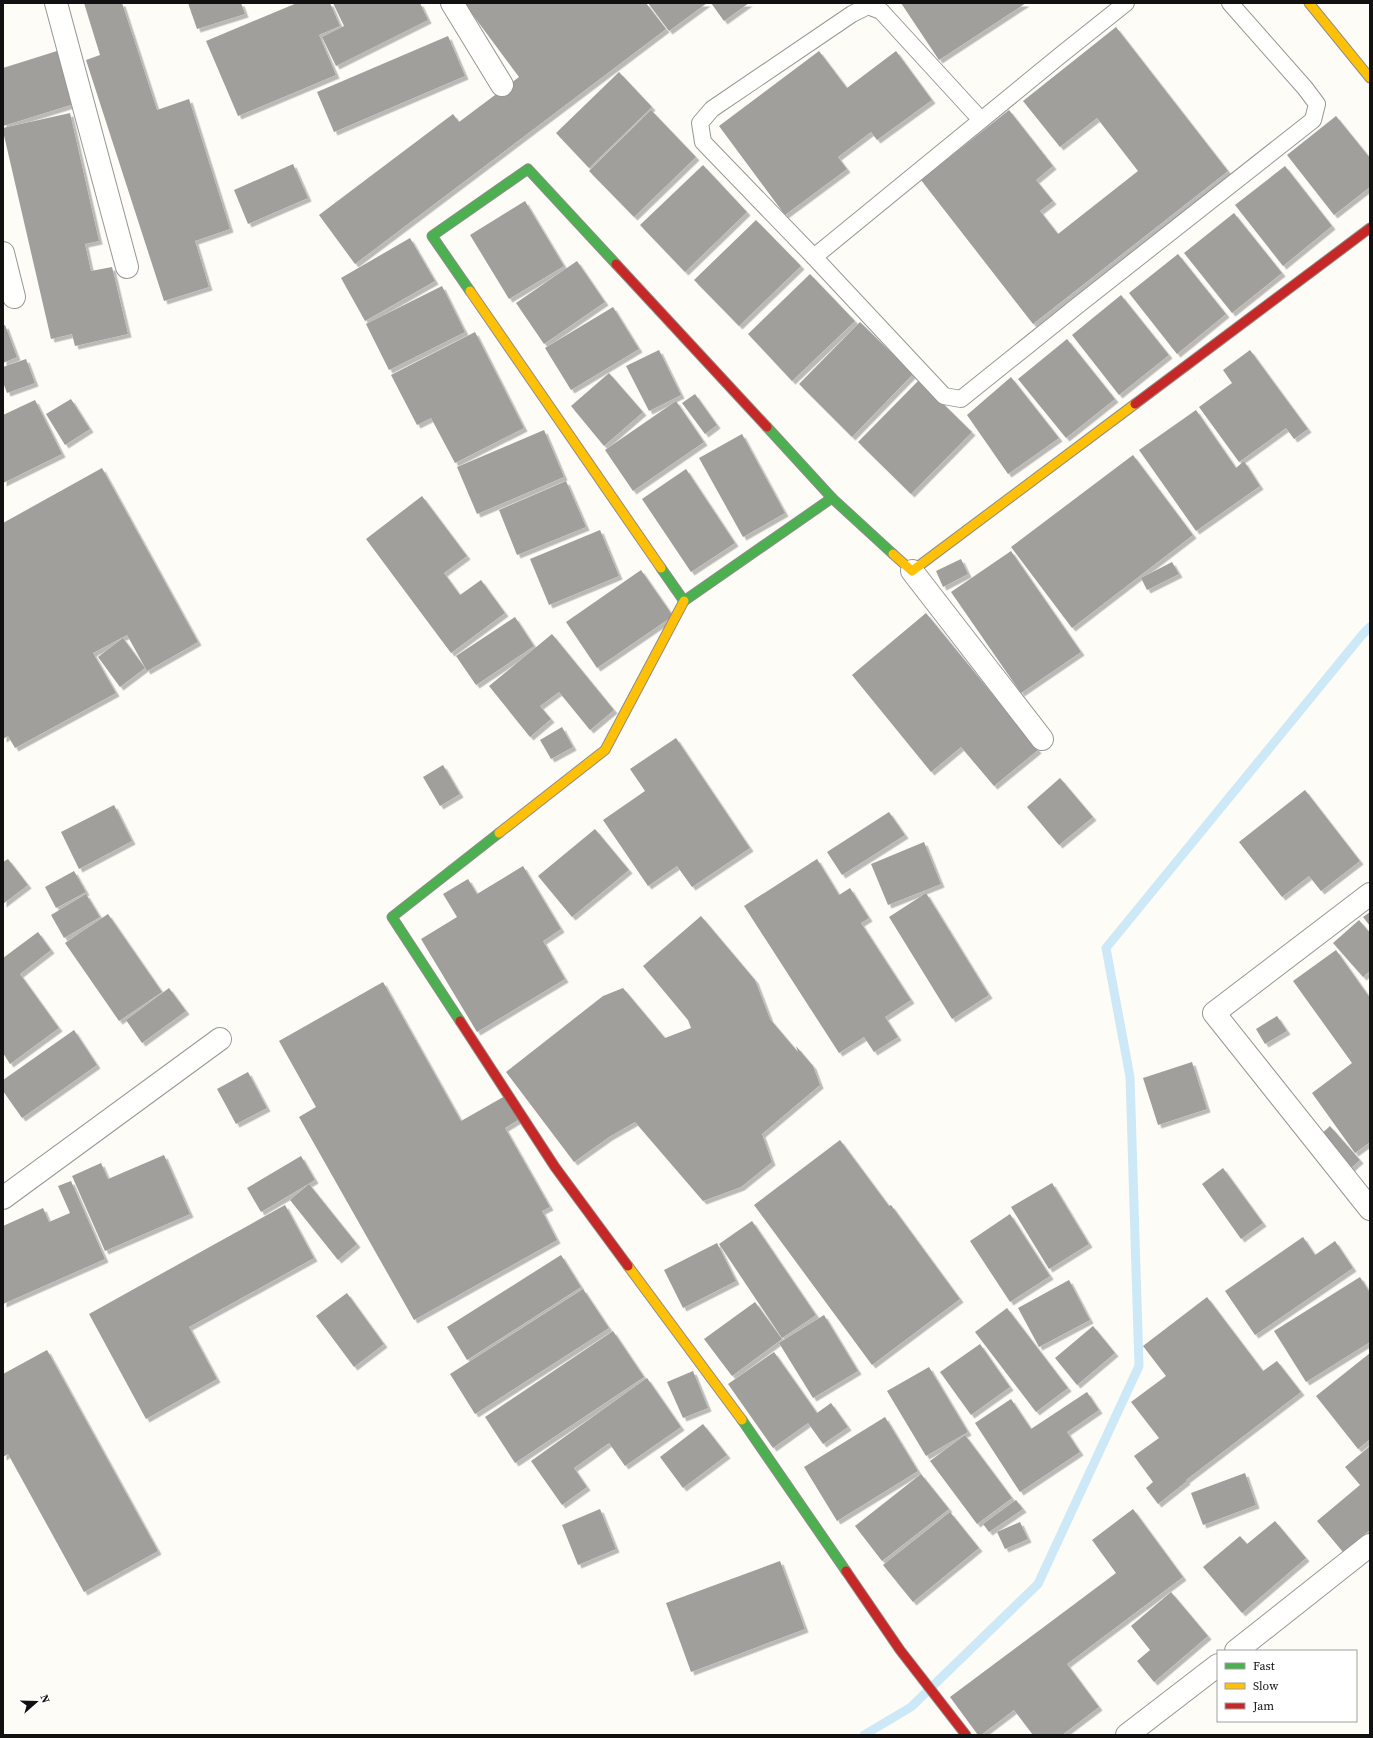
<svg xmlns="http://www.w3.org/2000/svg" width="1373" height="1738" font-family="'Source Serif 4',serif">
	<defs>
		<filter id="shadow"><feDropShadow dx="3.5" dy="3.5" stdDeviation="0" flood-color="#0004"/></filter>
	</defs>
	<rect width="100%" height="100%" fill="#fdfcf7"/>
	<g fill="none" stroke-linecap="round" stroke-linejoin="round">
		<path stroke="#cde8f7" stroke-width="9" d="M864 1735 911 1707 1038 1584 1139 1366 1130 1077 1106 948 1362 635 1370 627"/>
	</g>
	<g fill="#a19f9c" filter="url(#shadow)">
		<path d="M84 3H122L157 110 189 99 230 229 195 241 209 287 164 301 86 60 100 55Z"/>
		<path d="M188 3H241L245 14 197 29Z"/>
		<path d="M297 3H330L340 26 319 35 336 75 238 116 206 41Z"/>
		<path d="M333 3H420L428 20 336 66 322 37 344 26Z"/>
		<path d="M464 3H646L666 29 355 264 319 215 453 114 459 122 519 77Z"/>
		<path d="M648 3H707L669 31Z"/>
		<path d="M711 3H749L724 21Z"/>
		<path d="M901 3H1026L939 60Z"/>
		<path d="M1116 27 1228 171 1033 324 921 180 1009 110 1053 166 1036 180 1053 201 1040 211 1058 234 1138 171 1097 118 1060 147 1023 101Z"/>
		<path d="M448 36 465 76 334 132 317 92Z"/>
		<path d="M57 51 74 104 3 126V68Z"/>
		<path d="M819 51 847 88 896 51 932 100 877 140 871 132 838 157 847 169 785 215 719 126Z"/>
		<path d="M619 72 652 107 589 168 556 133Z"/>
		<path d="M651 110 696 157 634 217 589 171Z"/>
		<path d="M70 113 99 241 85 244 91 271 112 267 128 334 75 346 72 334 51 339 3 131V128Z"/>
		<path d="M1336 116 1370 158V187L1334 215 1287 155Z"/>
		<path d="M293 164 308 198 248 224 234 190Z"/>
		<path d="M703 165 747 212 685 272 640 225Z"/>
		<path d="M1285 166 1332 226 1283 266 1235 205Z"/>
		<path d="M525 201 564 266 509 299 470 235Z"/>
		<path d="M1234 213 1282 273 1232 313 1184 253Z"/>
		<path d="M756 220 801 266 739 326 694 280Z"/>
		<path d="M410 238 435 281 365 321 341 278Z"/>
		<path d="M1178 254 1226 314 1177 354 1129 293Z"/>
		<path d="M577 261 605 302 544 344 516 303Z"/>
		<path d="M810 274 855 321 792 381 748 334Z"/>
		<path d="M442 286 465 332 389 370 366 324Z"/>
		<path d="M1121 295 1169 355 1119 395 1072 335Z"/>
		<path d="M613 307 639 349 571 390 545 348Z"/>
		<path d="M860 322 913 374 852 437 799 384Z"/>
		<path d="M5 325 17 357 3 363V326Z"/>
		<path d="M475 332 524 428 455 463 431 418 417 425 391 375Z"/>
		<path d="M1067 339 1115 399 1066 438 1018 379Z"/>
		<path d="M659 350 681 395 649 411 626 366Z"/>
		<path d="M1250 350 1308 429 1294 439 1286 428 1239 462 1199 407 1232 383 1223 370Z"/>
		<path d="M26 359 35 383 7 393 3 382V367Z"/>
		<path d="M609 373 643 412 604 446 571 406Z"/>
		<path d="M1011 377 1059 438 1008 474 967 415Z"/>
		<path d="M919 380 972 432 911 494 858 442Z"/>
		<path d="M695 394 717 425 705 434 682 403Z"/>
		<path d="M71 399 90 429 65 445 46 414Z"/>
		<path d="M35 400 62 454 3 483V415Z"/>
		<path d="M676 401 704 442 633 491 605 450Z"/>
		<path d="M1196 410 1236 468 1244 461 1260 486 1196 531 1139 450Z"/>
		<path d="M544 430 564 477 477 514 457 467Z"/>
		<path d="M742 434 785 513 743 537 699 458Z"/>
		<path d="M1133 455 1193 535 1072 628 1011 547Z"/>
		<path d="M102 468 198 642 147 671 127 635 93 653 116 693 15 748 8 736 3 739V523Z"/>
		<path d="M686 469 735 543 691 572 642 499Z"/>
		<path d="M566 481 586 527 517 555 499 510Z"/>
		<path d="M422 496 467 556 444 573 460 595 481 580 505 613 451 653 366 539Z"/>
		<path d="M600 530 619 576 549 605 530 559Z"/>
		<path d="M1011 551 1081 652 1021 693 951 592Z"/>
		<path d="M961 559 968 574 943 587 936 571Z"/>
		<path d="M1172 562 1179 574 1147 590 1141 578Z"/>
		<path d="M641 570 673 616 597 668 566 622Z"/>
		<path d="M926 613 1038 750 994 786 961 747 931 772 852 675Z"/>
		<path d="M515 617 534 646 476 685 456 656Z"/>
		<path d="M552 634 614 710 590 730 559 692 540 706 551 719 530 737 489 686Z"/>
		<path d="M123 638 145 668 120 687 98 657Z"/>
		<path d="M562 727 573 747 551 759 540 740Z"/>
		<path d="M676 738 750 848 692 887 677 866 648 886 603 820 645 791 630 769Z"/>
		<path d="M443 765 460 794 440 806 423 777Z"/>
		<path d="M1060 778 1093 817 1059 845 1027 807Z"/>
		<path d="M1305 790 1360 861 1321 891 1309 876 1282 897 1239 842Z"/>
		<path d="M114 805 132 841 79 869 61 832Z"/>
		<path d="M889 812 905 835 842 875 827 852Z"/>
		<path d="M595 829 629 870 572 917 538 876Z"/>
		<path d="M924 842 941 884 888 905 871 864Z"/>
		<path d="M8 859 28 885 3 904V862Z"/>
		<path d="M817 859 839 895 850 888 869 918 861 923 911 1000 885 1017 898 1037 874 1052 864 1037 839 1053 744 906Z"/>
		<path d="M523 866 561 929 543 941 565 979 477 1032 421 939 457 917 443 894 468 879 477 894Z"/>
		<path d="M74 871 86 892 56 908 45 887Z"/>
		<path d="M926 893 989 995 952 1019 889 917Z"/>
		<path d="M86 894 100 917 64 938 51 915Z"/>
		<path d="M1370 912V926L1363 917Z"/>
		<path d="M108 914 162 992 119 1021 65 943Z"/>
		<path d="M701 916 755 980 770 1019 798 1052 796 1046 813 1066 820 1085 762 1134 772 1162 741 1187 703 1201 635 1122 609 1137 574 1162 506 1072 603 996 623 988 665 1038 691 1028 688 1020 643 966Z"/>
		<path d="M1359 920 1370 933V971L1363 977 1333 943Z"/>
		<path d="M38 932 51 950 20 974 59 1028 10 1064 3 1053V958Z"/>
		<path d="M1336 950 1370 998V1142L1355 1153 1312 1093 1352 1063 1293 981Z"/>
		<path d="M383 982 461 1121 505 1096 518 1120 505 1128 550 1207 542 1211 557 1240 414 1320 299 1117 316 1107 279 1041Z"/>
		<path d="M169 988 186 1011 142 1043 126 1020Z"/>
		<path d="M1277 1016 1287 1031 1265 1044 1256 1029Z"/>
		<path d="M74 1030 97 1065 22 1118 3 1091V1080Z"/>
		<path d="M1192 1062 1207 1109 1158 1125 1143 1078Z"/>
		<path d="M248 1072 267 1108 236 1124 217 1089Z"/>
		<path d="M1330 1126 1360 1160 1347 1172 1317 1138Z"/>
		<path d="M840 1140 889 1206 891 1205 960 1299 872 1365 754 1205Z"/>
		<path d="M164 1155 190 1214 105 1251 72 1176 101 1163 108 1179Z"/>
		<path d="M301 1156 315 1180 261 1212 247 1188Z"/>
		<path d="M1223 1168 1263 1223 1241 1239 1202 1184Z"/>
		<path d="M71 1181 105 1259 3 1304V1226L43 1208 49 1222 70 1213 58 1186Z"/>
		<path d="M1052 1183 1089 1244 1049 1269 1011 1207Z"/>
		<path d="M309 1184 357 1244 338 1260 290 1200Z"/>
		<path d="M285 1205 314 1258 189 1327 217 1379 146 1419 89 1314Z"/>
		<path d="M1010 1214 1050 1276 1010 1302 970 1241Z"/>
		<path d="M752 1221 816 1315 782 1338 719 1244Z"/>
		<path d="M1303 1237 1315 1255 1335 1241 1353 1268 1255 1335 1225 1291Z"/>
		<path d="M717 1243 736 1281 683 1308 664 1270Z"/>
		<path d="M561 1255 581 1287 467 1360 447 1327Z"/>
		<path d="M1360 1277 1370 1293V1342L1306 1382 1274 1331Z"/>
		<path d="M1069 1280 1090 1320 1039 1347 1018 1308Z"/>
		<path d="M583 1289 609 1328 475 1414 450 1374Z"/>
		<path d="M347 1293 384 1344 354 1367 316 1316Z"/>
		<path d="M1207 1297 1263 1371 1277 1361 1301 1392 1186 1480 1187 1481 1158 1504 1146 1488 1153 1482 1134 1456 1159 1438 1131 1402 1166 1376 1143 1346Z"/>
		<path d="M755 1302 782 1339 732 1376 704 1339Z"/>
		<path d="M1007 1308 1068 1388 1036 1412 975 1332Z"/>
		<path d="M824 1315 858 1371 813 1398 779 1343Z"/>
		<path d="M1093 1326 1115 1353 1077 1385 1055 1358Z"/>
		<path d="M613 1331 644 1377 515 1463 485 1417Z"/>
		<path d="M980 1344 1010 1387 971 1415 940 1372Z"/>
		<path d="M47 1350 158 1551 84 1592 8 1454 3 1457V1374Z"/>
		<path d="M774 1352 817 1413 831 1403 848 1427 823 1444 808 1423 773 1448 728 1384Z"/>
		<path d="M1370 1353V1439L1358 1449 1316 1396Z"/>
		<path d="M929 1367 968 1432 926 1456 887 1391Z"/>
		<path d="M693 1371 708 1408 683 1418 667 1382Z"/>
		<path d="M647 1378 681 1427 625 1466 609 1443 574 1468 587 1487 562 1505 531 1461Z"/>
		<path d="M1087 1392 1099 1410 1067 1432 1080 1452 1020 1492 975 1423 1011 1399 1031 1429Z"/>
		<path d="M885 1417 918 1471 837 1521 804 1467Z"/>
		<path d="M703 1424 727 1455 683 1488 660 1457Z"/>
		<path d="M965 1435 1012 1498 977 1524 930 1461Z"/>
		<path d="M1370 1446V1530L1343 1552 1317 1521 1360 1485 1345 1467Z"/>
		<path d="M1245 1473 1256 1505 1203 1525 1191 1493Z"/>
		<path d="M921 1474 949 1509 882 1561 855 1526Z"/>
		<path d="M1016 1500 1023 1509 989 1532 983 1524Z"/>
		<path d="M600 1509 616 1549 578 1565 562 1525Z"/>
		<path d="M1133 1509 1183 1577 1067 1664 1099 1707 1062 1735H1033L1014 1710 981 1735H978L950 1697 1116 1573 1092 1540Z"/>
		<path d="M950 1512 979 1548 913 1602 883 1565Z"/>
		<path d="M1275 1521 1306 1558 1242 1613 1203 1567 1240 1536 1247 1544Z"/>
		<path d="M1020 1522 1028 1539 1005 1549 997 1532Z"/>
		<path d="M780 1561 805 1629 691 1672 666 1603Z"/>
		<path d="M1171 1592 1208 1636 1154 1682 1137 1661 1150 1650 1131 1626Z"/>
	</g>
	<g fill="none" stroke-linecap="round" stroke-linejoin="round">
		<g stroke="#979795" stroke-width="18">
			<g id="lane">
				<path d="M1126 3 1062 54 814 257 944 396 961 399 1077 306 1313 120 1317 104 1305 88 1230 3"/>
				<path d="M814 257 703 142 700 123 712 109 852 14 868 6 881 11 981 120"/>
			</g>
		</g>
		<g stroke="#979795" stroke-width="24">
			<g id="street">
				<path d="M56 3 127 267"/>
				<path d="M452 3 502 85"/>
				<path d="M3 253 14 297"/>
				<path d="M912 571 1042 739"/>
				<path d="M1370 894 1214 1013 1370 1209"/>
				<path d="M3 1198 220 1039"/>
				<path d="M1236 1651 1370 1545"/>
				<path d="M1127 1735 1218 1665"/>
			</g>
		</g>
		<g stroke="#8e8d8b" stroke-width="11">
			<g id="fast">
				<path d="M470 291 432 236 528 169 616 264"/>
				<path d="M767 427 832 498 893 554"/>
				<path d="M661 568 684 601 832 498"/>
				<path d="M460 1021 392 917 499 833"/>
				<path d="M742 1420 846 1571"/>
			</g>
		</g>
		<g stroke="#8e8d8b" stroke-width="11">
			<g id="slow">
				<path d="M1309 3 1370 78"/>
				<path d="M470 291 661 568"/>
				<path d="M893 554 912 571 1135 404"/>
				<path d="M499 833 605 750 684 601"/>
				<path d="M628 1266 742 1420"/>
			</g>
		</g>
		<g stroke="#8e8d8b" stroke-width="11">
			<g id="jam">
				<path d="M616 264 767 427"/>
				<path d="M1135 404 1370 228"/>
				<path d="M460 1021 555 1167 628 1266"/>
				<path d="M846 1571 900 1650 966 1735"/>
			</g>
		</g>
		<use href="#lane" stroke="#fffffe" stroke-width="16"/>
		<use href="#street" stroke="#fffffe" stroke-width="22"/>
		<use href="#fast" stroke="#4caf50" stroke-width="9"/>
		<use href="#slow" stroke="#ffc107" stroke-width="9"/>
		<use href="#jam" stroke="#c62828" stroke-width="9"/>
	</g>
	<rect width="1373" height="1738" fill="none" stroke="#111111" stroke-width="8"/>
	<rect x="1217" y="1650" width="140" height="72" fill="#ffffff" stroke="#a0a0a0"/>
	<rect x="1225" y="1663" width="20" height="6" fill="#4caf50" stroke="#a0a0a0"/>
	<text x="1253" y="1670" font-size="12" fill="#111111">Fast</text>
	<rect x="1225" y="1683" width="20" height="6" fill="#ffc107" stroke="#a0a0a0"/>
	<text x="1253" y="1690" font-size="12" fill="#111111">Slow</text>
	<rect x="1225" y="1703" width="20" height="6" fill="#c62828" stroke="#a0a0a0"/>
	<text x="1253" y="1710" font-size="12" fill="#111111">Jam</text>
	<g transform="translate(36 1702) rotate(70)" stroke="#ffffff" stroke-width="3" paint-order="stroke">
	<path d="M0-3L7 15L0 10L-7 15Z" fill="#111111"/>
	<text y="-6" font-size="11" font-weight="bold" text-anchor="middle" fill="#111111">N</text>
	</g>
</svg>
